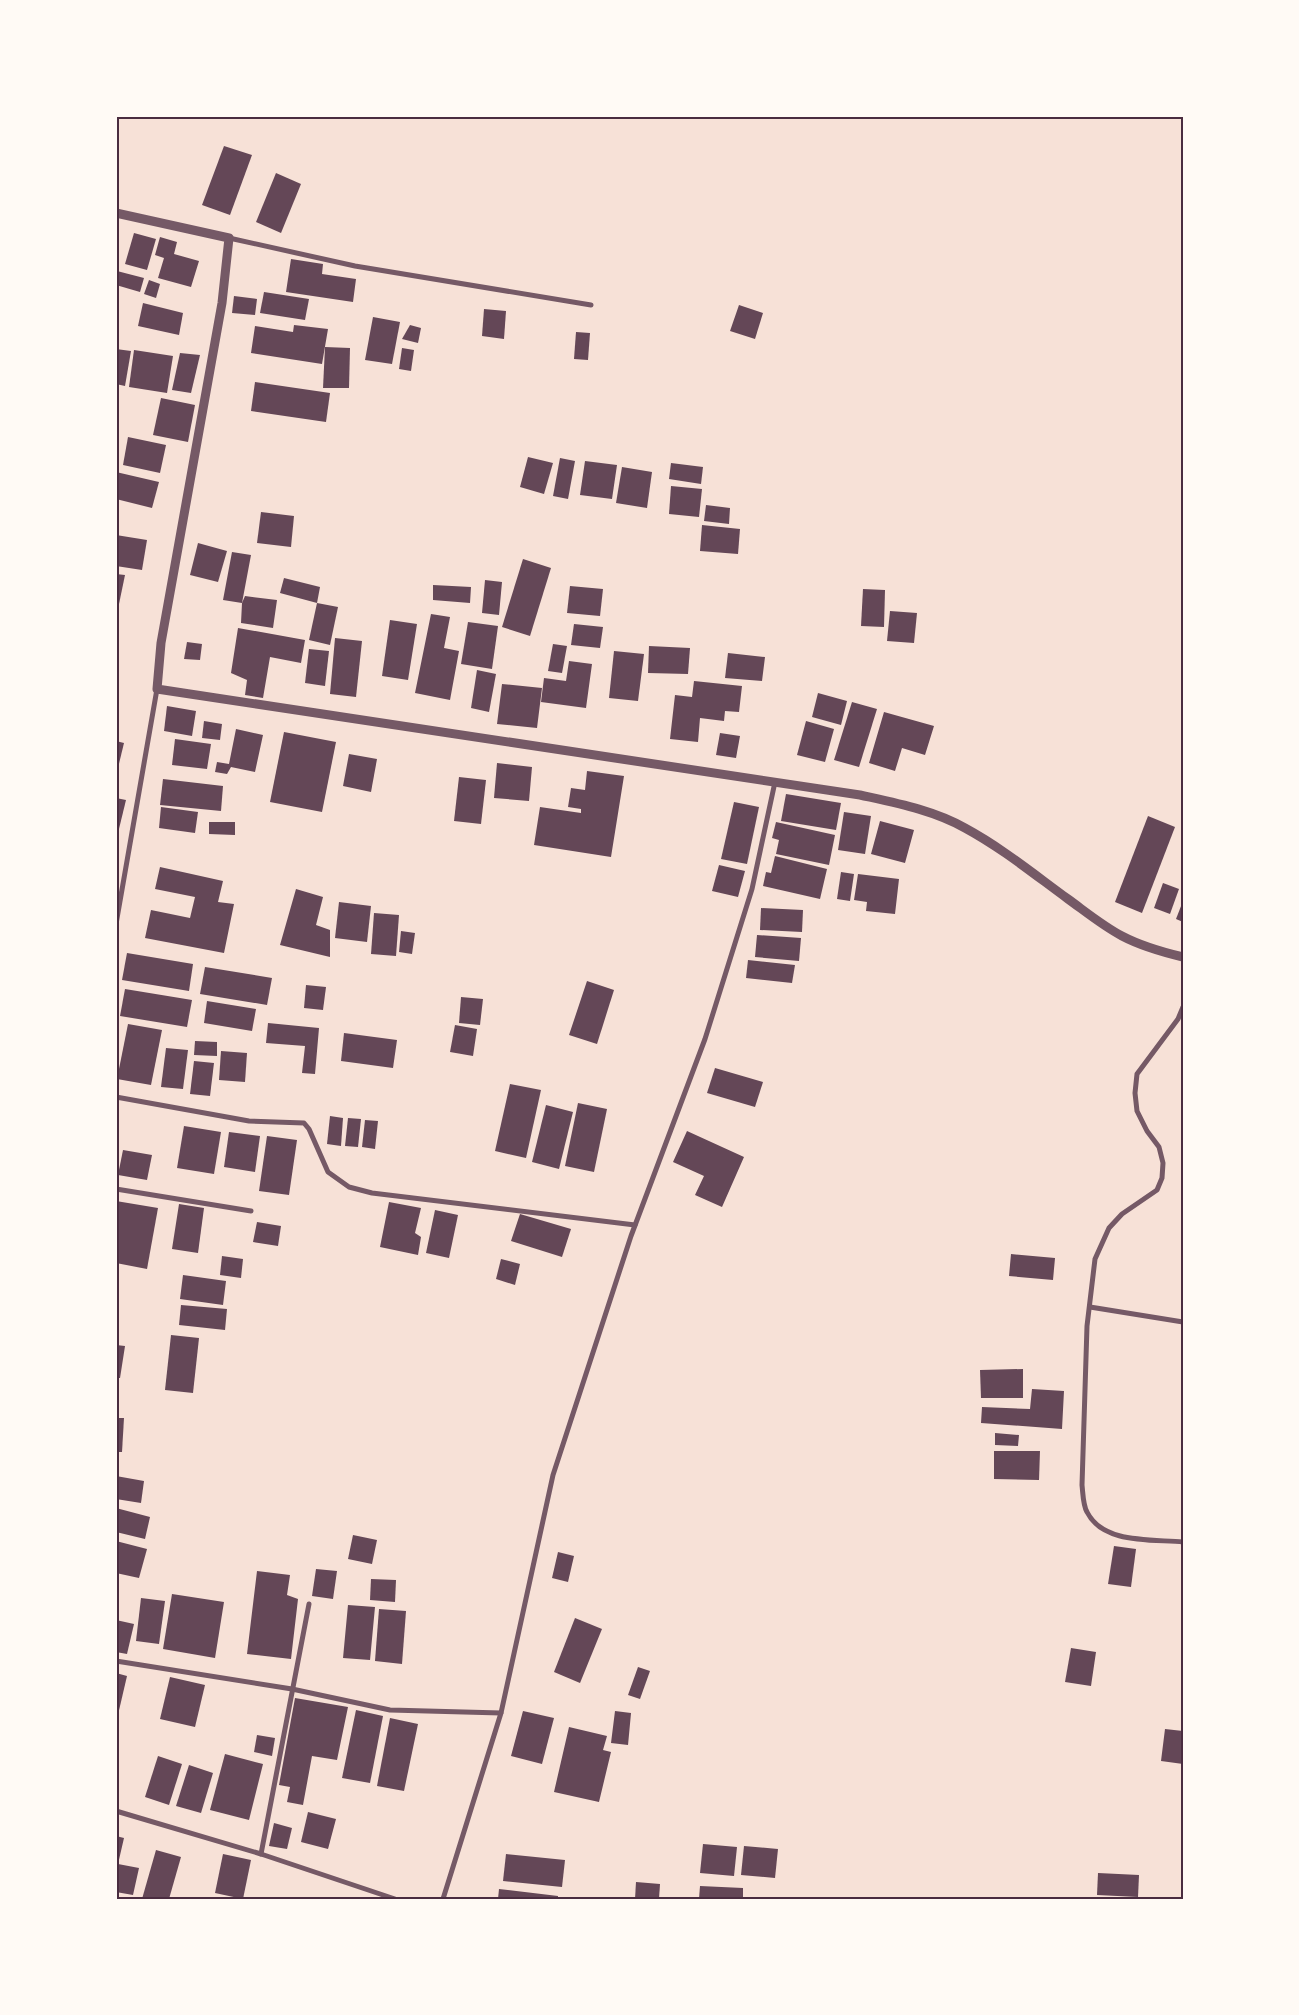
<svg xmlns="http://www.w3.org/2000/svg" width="1299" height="2015" font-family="Commissioner,sans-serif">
	<rect width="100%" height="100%" fill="#f7e1d7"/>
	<g fill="#644757">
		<path d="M224 146 252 155 230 215 202 205Z"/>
		<path d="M276 173 301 184 281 233 256 222Z"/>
		<path d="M134 233 156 239 147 270 125 264Z"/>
		<path d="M160 237 177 242 174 254 199 261 191 287 158 278 164 258 155 255Z"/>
		<path d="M291 259 323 264 322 274 356 279 353 302 286 292Z"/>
		<path d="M117 271 144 278 140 292 116 285Z"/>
		<path d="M149 280 160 284 156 298 144 294Z"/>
		<path d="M264 292 309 299 305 320 260 313Z"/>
		<path d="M234 296 257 299 255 315 232 313Z"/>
		<path d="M143 303 183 313 179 335 138 326Z"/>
		<path d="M739 305 763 313 755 339 730 331Z"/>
		<path d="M484 309 506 311 504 339 482 336Z"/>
		<path d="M373 317 400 322 392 364 365 360Z"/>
		<path d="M294 325 328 329 322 364 251 353 255 326 293 332Z"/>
		<path d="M410 325 421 328 418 343 402 339Z"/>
		<path d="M576 332 590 333 588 360 574 359Z"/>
		<path d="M325 347 350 348 349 388H323Z"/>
		<path d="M402 348 414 350 411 371 399 369Z"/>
		<path d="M116 349 131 351 125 386 116 384Z"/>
		<path d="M134 350 173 356 167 393 129 387Z"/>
		<path d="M180 353 200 355 191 393 172 390Z"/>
		<path d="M255 382 330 393 326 422 251 411Z"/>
		<path d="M161 398 195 405 188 442 153 435Z"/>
		<path d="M128 437 166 445 160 473 123 465Z"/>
		<path d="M528 457 553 463 544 494 520 487Z"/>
		<path d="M560 458 575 461 568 499 553 496Z"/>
		<path d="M585 461 617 465 612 499 580 495Z"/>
		<path d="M671 463 703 467 701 484 669 479Z"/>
		<path d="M622 467 652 472 647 508 616 503Z"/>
		<path d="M116 472 159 482 152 508 116 499Z"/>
		<path d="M671 486 702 489 699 517 669 514Z"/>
		<path d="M706 505 730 508 729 524 704 521Z"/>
		<path d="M261 512 294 516 291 547 257 543Z"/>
		<path d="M702 525 740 529 738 554 700 551Z"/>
		<path d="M116 535 147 540 142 570 116 566Z"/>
		<path d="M198 543 227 551 218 582 190 575Z"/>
		<path d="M232 552 251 555 242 603 245 596 277 600 273 628 241 623 242 603 223 600Z"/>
		<path d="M523 559 551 568 530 636 502 627Z"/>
		<path d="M116 574 125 575 119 604 116 603Z"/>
		<path d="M284 578 320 587 317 603 280 593Z"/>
		<path d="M485 580 502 582 499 615 482 613Z"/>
		<path d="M433 585 471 587 470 603 433 600Z"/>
		<path d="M570 586 603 589 600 616 567 613Z"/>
		<path d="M863 589 885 590 884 627 861 626Z"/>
		<path d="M317 603 338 607 330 645 309 640Z"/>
		<path d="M890 611 917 613 914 643 887 641Z"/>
		<path d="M431 614 450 617 444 648 459 651 450 700 415 693Z"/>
		<path d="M390 620 417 624 408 680 382 676Z"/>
		<path d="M468 622 498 626 492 669 461 664Z"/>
		<path d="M574 624 603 627 600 648 571 645Z"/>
		<path d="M238 628 305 640 301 663 270 657 263 698 245 695 247 680 231 673Z"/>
		<path d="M335 638 362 641 356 697 330 694Z"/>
		<path d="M187 642 202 644 200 660 184 659Z"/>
		<path d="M553 644 567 646 562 673 548 671Z"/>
		<path d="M649 646 690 648 688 674 648 673Z"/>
		<path d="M309 649 329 651 325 686 305 683Z"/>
		<path d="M614 651 644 654 638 701 609 698Z"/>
		<path d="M728 653 765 657 762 681 725 678Z"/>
		<path d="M569 661 592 664 586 708 541 702 544 678 566 681Z"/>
		<path d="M477 670 496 674 489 712 471 708Z"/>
		<path d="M694 681 742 686 739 712 725 711 724 721 700 718 698 742 670 739 675 695 692 697Z"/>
		<path d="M502 684 542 688 537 728 497 724Z"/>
		<path d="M818 693 847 701 841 725 812 717Z"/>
		<path d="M852 702 877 709 859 767 834 760Z"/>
		<path d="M167 706 196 711 192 736 164 731Z"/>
		<path d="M884 712 934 726 925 755 902 748 895 771 869 763Z"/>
		<path d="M204 721 222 724 220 740 202 738Z"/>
		<path d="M806 721 834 729 825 762 797 755Z"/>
		<path d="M236 729 263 735 255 772 231 767 227 774 215 772 217 762 229 764Z"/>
		<path d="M284 732 336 742 322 812 270 802Z"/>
		<path d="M720 733 740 736 736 758 716 755Z"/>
		<path d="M175 739 211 744 207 769 172 765Z"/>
		<path d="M116 741 124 743 117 772H116Z"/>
		<path d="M349 754 377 759 371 792 343 786Z"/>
		<path d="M497 763 532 767 529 801 494 798Z"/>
		<path d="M587 771 624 776 611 857 534 845 540 807 581 813V809L568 807 571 788 585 790Z"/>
		<path d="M459 777 486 780 481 824 454 821Z"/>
		<path d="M163 779 223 786 221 811 160 805Z"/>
		<path d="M786 794 841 803 836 830 781 821Z"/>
		<path d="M116 798 126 800 118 833 116 832Z"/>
		<path d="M734 802 759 807 747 864 721 859Z"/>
		<path d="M161 807 198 812 195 833 159 828Z"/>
		<path d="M844 812 871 816 865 854 838 850Z"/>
		<path d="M1148 816 1175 827 1142 913 1115 902Z"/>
		<path d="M880 821 914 830 905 863 871 854Z"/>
		<path d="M209 822H235V835L209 834Z"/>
		<path d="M776 822 835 835 829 865 776 854 779 840 772 838Z"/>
		<path d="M775 856 827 869 820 899 763 886 766 872 771 873Z"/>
		<path d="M719 865 745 871 738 897 712 891Z"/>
		<path d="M160 867 223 881 218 902 234 904 224 953 145 938 151 910 190 918 195 897 155 889Z"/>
		<path d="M841 872 854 874 850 901 837 899Z"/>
		<path d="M858 874 899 879 895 914 866 911 867 902 854 900Z"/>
		<path d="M1163 883 1179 889 1170 914 1154 908Z"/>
		<path d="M296 889 323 897 316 925 330 930V957L280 945Z"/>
		<path d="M1183 901V922L1176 919Z"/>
		<path d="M339 902 371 906 367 942 335 938Z"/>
		<path d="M761 908 803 910 802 932 760 930Z"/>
		<path d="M374 913 399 915 396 956 371 954Z"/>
		<path d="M401 931 415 933 412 954 399 952Z"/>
		<path d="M757 935 801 938 799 961 755 957Z"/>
		<path d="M127 953 193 964 189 991 122 980Z"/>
		<path d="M748 960 795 965 792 983 746 978Z"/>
		<path d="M205 967 272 978 267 1005 200 994Z"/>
		<path d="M587 981 614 990 597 1044 569 1035Z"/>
		<path d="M306 985 326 987 323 1010 304 1008Z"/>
		<path d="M125 989 192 1000 187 1027 120 1016Z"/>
		<path d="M461 997 483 999 480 1025 459 1023Z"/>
		<path d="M207 1001 256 1009 252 1031 204 1023Z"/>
		<path d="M268 1023 319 1028 315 1074 302 1073 305 1046 266 1043Z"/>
		<path d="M128 1024 162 1030 151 1085 117 1079Z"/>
		<path d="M455 1025 477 1029 473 1056 450 1052Z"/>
		<path d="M344 1033 397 1040 393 1068 341 1061Z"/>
		<path d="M195 1041 217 1042V1056L194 1055Z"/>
		<path d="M166 1048 188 1050 183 1089 161 1087Z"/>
		<path d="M221 1051 247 1053 245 1082 219 1080Z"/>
		<path d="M194 1061 214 1063 210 1096 190 1094Z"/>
		<path d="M715 1068 763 1082 755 1107 707 1093Z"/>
		<path d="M510 1084 541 1090 526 1158 495 1151Z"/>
		<path d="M578 1103 607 1109 594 1172 565 1166Z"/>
		<path d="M546 1105 573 1112 559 1169 532 1162Z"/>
		<path d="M330 1116 343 1118 341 1146 327 1144Z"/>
		<path d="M348 1118 361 1119 358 1147 345 1146Z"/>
		<path d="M365 1120 378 1121 375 1149 362 1147Z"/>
		<path d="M184 1126 221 1132 214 1174 177 1168Z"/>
		<path d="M687 1131 744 1157 722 1207 695 1195 704 1176 673 1162Z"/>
		<path d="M229 1132 260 1136 255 1172 224 1167Z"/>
		<path d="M267 1136 297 1140 289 1195 259 1191Z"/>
		<path d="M123 1150 152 1155 147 1180 118 1175Z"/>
		<path d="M116 1201 158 1208 147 1269 116 1263Z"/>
		<path d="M389 1202 421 1208 415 1233 421 1237 418 1255 380 1247Z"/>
		<path d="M179 1204 204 1208 198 1253 172 1249Z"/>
		<path d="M435 1210 458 1215 449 1258 426 1253Z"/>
		<path d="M520 1214 571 1229 562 1257 511 1241Z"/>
		<path d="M257 1222 281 1226 278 1246 253 1242Z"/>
		<path d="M1011 1254 1055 1258 1053 1280 1009 1276Z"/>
		<path d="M222 1256 243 1259 241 1278 220 1275Z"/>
		<path d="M501 1259 520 1264 515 1285 496 1279Z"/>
		<path d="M183 1275 226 1281 223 1305 180 1299Z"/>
		<path d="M181 1305 227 1309 225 1330 179 1325Z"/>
		<path d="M171 1335 199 1338 193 1393 165 1390Z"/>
		<path d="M116 1345 125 1346 120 1378H116Z"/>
		<path d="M1023 1369V1398H981L980 1370Z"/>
		<path d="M1032 1389 1064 1391 1062 1429 981 1423 982 1407 1030 1409Z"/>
		<path d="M116 1418H124L122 1452H116Z"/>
		<path d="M995 1433 1019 1435 1018 1446 995 1445Z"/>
		<path d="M994 1451H1040L1039 1480 994 1479Z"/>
		<path d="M116 1476 144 1481 141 1503 116 1499Z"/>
		<path d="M116 1508 150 1517 145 1539 116 1532Z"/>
		<path d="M353 1535 377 1540 372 1564 348 1559Z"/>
		<path d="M116 1541 147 1549 139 1578 116 1573Z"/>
		<path d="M1114 1546 1136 1549 1131 1587 1108 1584Z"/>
		<path d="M558 1552 574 1556 568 1582 552 1578Z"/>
		<path d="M316 1569 337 1571 333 1599 312 1596Z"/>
		<path d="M257 1571 290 1575 287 1595 298 1599 291 1659 247 1654Z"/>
		<path d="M371 1579 396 1580 395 1602 370 1600Z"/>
		<path d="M172 1594 224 1602 215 1658 163 1649Z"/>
		<path d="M141 1598 165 1601 159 1644 136 1641Z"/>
		<path d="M348 1605 375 1607 370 1660 343 1658Z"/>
		<path d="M379 1609 406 1611 402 1664 375 1661Z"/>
		<path d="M575 1618 602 1629 580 1683 554 1672Z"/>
		<path d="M116 1620 134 1624 127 1654 116 1652Z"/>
		<path d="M1071 1648 1096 1652 1091 1686 1065 1682Z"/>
		<path d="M638 1667 650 1671 640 1699 628 1695Z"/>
		<path d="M116 1673 127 1676 117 1719H116Z"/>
		<path d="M170 1677 205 1685 195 1727 160 1719Z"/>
		<path d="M295 1698 348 1707 337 1760 312 1756 303 1805 287 1802 290 1787 279 1785Z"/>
		<path d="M356 1710 383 1716 370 1783 342 1778Z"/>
		<path d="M523 1711 554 1718 542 1764 511 1756Z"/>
		<path d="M615 1711 631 1713 628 1745 611 1743Z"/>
		<path d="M390 1718 418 1724 404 1791 377 1786Z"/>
		<path d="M569 1727 607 1736 603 1750 611 1752 599 1802 554 1792Z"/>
		<path d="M1165 1729 1183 1731V1764L1161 1761Z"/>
		<path d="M257 1735 275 1738 272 1756 254 1752Z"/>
		<path d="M225 1754 263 1764 249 1820 210 1810Z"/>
		<path d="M158 1756 182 1764 169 1805 145 1797Z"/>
		<path d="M189 1765 213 1773 201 1813 176 1806Z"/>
		<path d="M308 1812 336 1819 328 1849 301 1842Z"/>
		<path d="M274 1823 292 1828 287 1849 269 1846Z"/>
		<path d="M116 1836 124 1838 118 1864 139 1868 133 1895 116 1892Z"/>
		<path d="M703 1844 737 1847 734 1876 700 1873Z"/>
		<path d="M744 1846 778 1849 775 1878 741 1875Z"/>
		<path d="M156 1850 181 1857 169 1899H142Z"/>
		<path d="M223 1854 251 1860 243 1899 215 1893Z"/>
		<path d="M506 1854 565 1860 562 1887 503 1881Z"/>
		<path d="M1098 1873 1139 1875 1138 1897 1097 1895Z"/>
		<path d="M636 1882 660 1884 659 1899H635Z"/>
		<path d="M700 1886 743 1888V1899H699Z"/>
		<path d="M499 1889 558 1896V1899H498Z"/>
	</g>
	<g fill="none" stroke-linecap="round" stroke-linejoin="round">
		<g stroke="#755966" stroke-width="5">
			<path d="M229 238 355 266 591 305"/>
			<path d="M116 924 157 689"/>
			<path d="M1183 1007 1178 1019 1137 1074 1135 1093 1137 1111 1147 1131 1159 1147 1163 1163 1162 1178 1157 1190 1122 1214 1109 1228 1095 1259 1087 1326 1082 1485C1083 1494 1083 1505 1087 1512 1103 1544 1151 1539 1183 1542"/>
			<path d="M116 1097 249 1121 304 1123 309 1129 328 1172 349 1187 372 1193 635 1225"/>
			<path d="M116 1189 251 1211"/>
			<path d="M1090 1307 1183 1322"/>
			<path d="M116 1661 292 1689 390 1710 501 1713"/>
			<path d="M116 1811 261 1854 395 1899"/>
			<path d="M261 1854 309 1604"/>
			<path d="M443 1899 501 1713 553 1475 631 1236 705 1039 752 889 775 782"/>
		</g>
		<path stroke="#755966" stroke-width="9" d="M116 213 229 238 222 303 161 643 157 689 860 795C896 803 933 810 965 828 1002 848 1035 875 1068 899 1086 912 1103 926 1122 936 1141 946 1162 952 1183 957"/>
	</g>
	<rect width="1299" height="2015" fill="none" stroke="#fffaf5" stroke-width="235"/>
	<rect x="118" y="118" width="1064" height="1780" fill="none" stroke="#4a2c40" stroke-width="2"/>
</svg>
